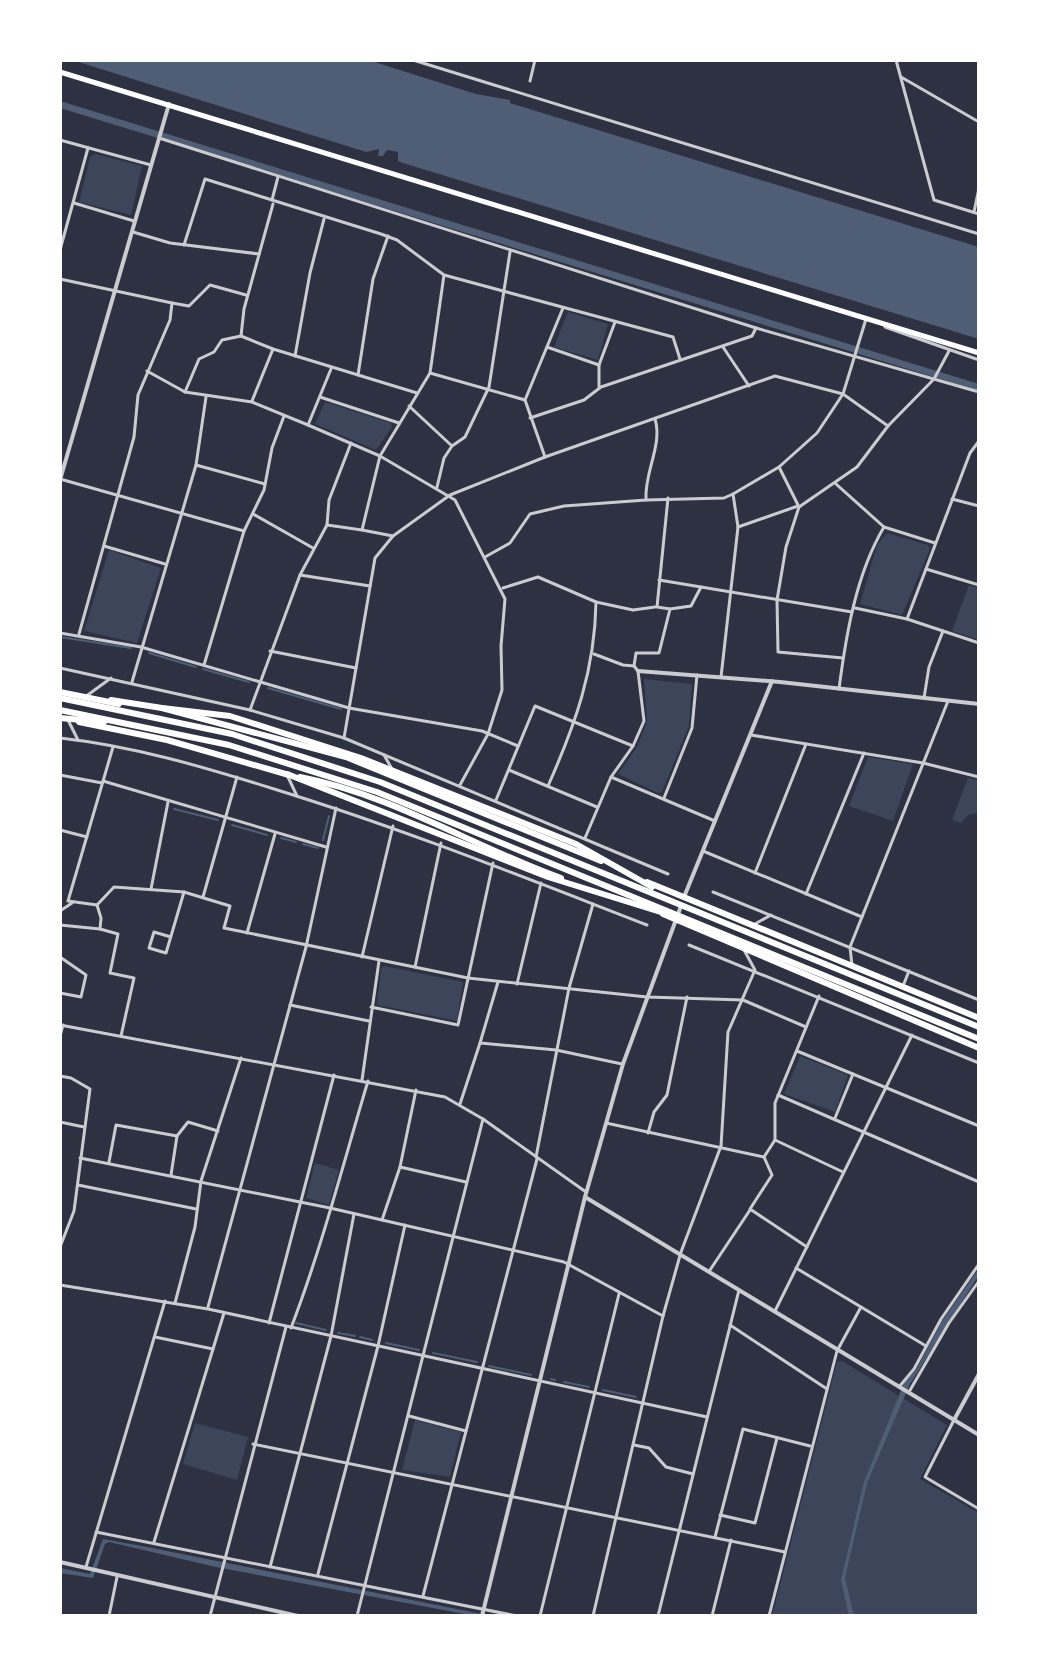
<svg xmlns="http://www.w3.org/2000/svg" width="1039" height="1676" font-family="Spectral,serif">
	<rect width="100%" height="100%" fill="#2d3142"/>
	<g fill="#3c4559">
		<path d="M96 154 142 166 131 215 79 202 90 157Z"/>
		<path d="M568 312 608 324 598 360 554 347Z"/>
		<path d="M325 402 391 423 392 427 376 450 315 424Z"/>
		<path d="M887 533 928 545 930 549 902 615 860 604 877 545Z"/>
		<path d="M109 550 161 568 137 643 84 631Z"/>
		<path d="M969 585 979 588V640L952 631Z"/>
		<path d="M644 679 692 684 689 726 662 792 658 793 618 774 637 747 647 721Z"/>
		<path d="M868 757 913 764 893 821 849 806Z"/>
		<path d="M968 778 979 780V813L968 815 961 823 952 820Z"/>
		<path d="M384 966 463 982 457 1021 377 1005 381 969Z"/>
		<path d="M800 1056 848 1075 835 1112 784 1094Z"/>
		<path d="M315 1163 339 1170 329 1205 306 1198Z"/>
		<path d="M842 1361 947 1425 920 1479 979 1513V1616H772L837 1362Z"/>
		<path d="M415 1420 461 1432 450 1477 402 1470Z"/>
		<path d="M195 1423 248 1437 237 1480 183 1464Z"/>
	</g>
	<g fill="#4f5d75">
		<path d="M72 60H368L476 94 510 100V103L979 247V339L403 163 398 161V152L387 150 383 156H378L379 149 366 152Z"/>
		<path d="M60 101 979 384V391L60 108Z"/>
		<path d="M979 1268V1275L910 1384 867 1483 845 1578 854 1616H849L841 1580 864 1482 904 1383 916 1370 942 1321Z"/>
		<path d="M103 1539 142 1546 492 1616H475L216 1567 109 1542 105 1544 93 1578 60 1573V1568L90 1574Z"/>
	</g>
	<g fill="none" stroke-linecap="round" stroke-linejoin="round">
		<g stroke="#4f5d75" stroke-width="2">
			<path d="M60 637 131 648"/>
			<path d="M149 653 196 667"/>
			<path d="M203 669 249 682"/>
			<path d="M268 688 341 709"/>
			<path d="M174 809 218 820"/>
			<path d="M232 825 267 835"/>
			<path d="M281 838 296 842"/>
			<path d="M323 840 329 816"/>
			<path d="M303 844 318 848"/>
			<path d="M296 1323 326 1330"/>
			<path d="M338 1333 355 1336"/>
			<path d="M360 1337 372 1340"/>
			<path d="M386 1343 419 1350"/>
			<path d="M433 1353 477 1362"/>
			<path d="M489 1366 531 1375"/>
			<path d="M551 1379 555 1380"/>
			<path d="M564 1382 589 1387"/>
			<path d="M603 1390 636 1397"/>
		</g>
		<g stroke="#caccd0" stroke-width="3">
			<path d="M413 60 979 234"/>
			<path d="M896 60 934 200 979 214"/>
			<path d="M901 77 979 122"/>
			<path d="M530 81 535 60"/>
			<path d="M159 138 756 328"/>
			<path d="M60 140 151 165"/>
			<path d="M272 200 278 177"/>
			<path d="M74 203 134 221"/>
			<path d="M974 212 979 188"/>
			<path d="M133 232 170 243 259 254"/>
			<path d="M184 245 205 179 381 234 397 240 444 275 673 337 680 359"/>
			<path d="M60 250 88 148"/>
			<path d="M60 279 172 303 170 320 138 395 134 437 79 634"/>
			<path d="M172 303 189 306 210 285 246 295"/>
			<path d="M885 327 979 360"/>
			<path d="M241 336 244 309 273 204"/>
			<path d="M547 347 599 365"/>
			<path d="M723 347 749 386"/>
			<path d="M295 356 310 273 324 219"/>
			<path d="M147 371 185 392 252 402 308 425 380 456 455 500 505 599 501 646 502 690 488 734 460 785"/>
			<path d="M430 373 525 400"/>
			<path d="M358 375 373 279 388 236"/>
			<path d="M599 387V365L615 322"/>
			<path d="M185 392 199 359 214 352 222 340 241 336 273 349 417 393"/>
			<path d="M320 397 399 423"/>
			<path d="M252 401 273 349"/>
			<path d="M409 406 452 446"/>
			<path d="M530 418 584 400 601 387 752 336 756 328 979 392"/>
			<path d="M308 425 331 369"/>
			<path d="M545 457 525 400 563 308"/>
			<path d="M196 465 265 484"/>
			<path d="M779 467 799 507 786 547 777 600 778 652 843 658"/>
			<path d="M60 479 244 531"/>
			<path d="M836 484 884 527"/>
			<path d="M437 487 444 458 452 446 465 437 489 387 510 252"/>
			<path d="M733 494 738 527 798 506"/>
			<path d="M952 499 979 506"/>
			<path d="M646 500C644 472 663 445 655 419"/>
			<path d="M799 507 857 467 888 426 934 379 949 351"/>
			<path d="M253 514 313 548"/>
			<path d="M327 525 362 530 380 456 430 373 444 275"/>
			<path d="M362 530 393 536"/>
			<path d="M104 546 165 564"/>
			<path d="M485 557 510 543 530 514 564 506 646 500 724 498 733 494 779 467 817 433 843 394 866 319"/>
			<path d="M926 569 979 585"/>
			<path d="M300 575 370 586"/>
			<path d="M659 580 852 612"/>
			<path d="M503 588 538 577 596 602C595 670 575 725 548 786"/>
			<path d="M596 602 633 610 655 607"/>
			<path d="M855 608 907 619 979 643"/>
			<path d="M670 609 691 606 701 587"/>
			<path d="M907 619 970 453 979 441"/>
			<path d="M60 633 141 647 349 708 482 731 518 746"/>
			<path d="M270 651 356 668"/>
			<path d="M594 654 623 665 634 666"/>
			<path d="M204 665 244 531 264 490 272 448 284 416"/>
			<path d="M60 668 250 710 344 738 668 874"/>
			<path d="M721 677 738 527"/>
			<path d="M132 682 196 465 206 397"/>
			<path d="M839 689C846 635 856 574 884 527L935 543"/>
			<path d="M85 697 111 678"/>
			<path d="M924 698 929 667 943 631"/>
			<path d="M250 710 300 575 327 525 329 500 351 443"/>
			<path d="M68 720 78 740"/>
			<path d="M751 735 923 763 979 777"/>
			<path d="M60 738C133 746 204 767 274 789 401 828 523 877 647 925"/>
			<path d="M344 738 375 558 393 536 450 495 545 457 775 376 843 394 888 426"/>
			<path d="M113 747 68 901 97 905 114 887 184 892 230 906 224 928 468 978 647 997 743 1000 806 1027"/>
			<path d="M384 755 392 769"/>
			<path d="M509 770 597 807"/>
			<path d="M60 775 102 783"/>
			<path d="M288 777 297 796"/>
			<path d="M611 777 715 821"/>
			<path d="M103 781 326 847"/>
			<path d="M664 798 692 728 697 675"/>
			<path d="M496 800 535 706 633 746"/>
			<path d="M60 830 87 837"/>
			<path d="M585 838 611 777 633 746 644 721 638 671 634 666 636 653H659L670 609 657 607 668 498"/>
			<path d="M703 851 862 917"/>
			<path d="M755 873 806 744"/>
			<path d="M151 889 168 802"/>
			<path d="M713 892 979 1000"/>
			<path d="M806 894 864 753"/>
			<path d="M203 897 237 777"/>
			<path d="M97 905 101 918 100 929 118 934 110 973 134 978 121 1036"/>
			<path d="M60 911 72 903"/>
			<path d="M60 925 100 929"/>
			<path d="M753 925 771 915"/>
			<path d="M247 933 275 834"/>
			<path d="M171 937 154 932 149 948 166 953 184 892"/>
			<path d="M689 945 979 1063"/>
			<path d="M60 957 86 975 81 997 60 993"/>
			<path d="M362 957 393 826"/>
			<path d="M852 965 850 947 948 701"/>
			<path d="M415 967 441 843"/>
			<path d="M498 982 480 1043 556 1050 622 1064"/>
			<path d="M517 984 541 883"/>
			<path d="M903 986 909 971"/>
			<path d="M290 1005 369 1021"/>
			<path d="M371 1007 458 1025 493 863"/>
			<path d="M60 1025 445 1097 483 1119 586 1192"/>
			<path d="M60 1036 63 1025"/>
			<path d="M797 1051 979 1126"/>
			<path d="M60 1076 71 1078 90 1089 74 1211 60 1247"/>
			<path d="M362 1080 379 961"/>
			<path d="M778 1095 979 1182"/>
			<path d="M460 1104 480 1043"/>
			<path d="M835 1118 853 1074"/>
			<path d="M60 1122 84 1127"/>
			<path d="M606 1123 764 1157 772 1175 750 1209 807 1247"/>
			<path d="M648 1133 654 1112 667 1095 687 997"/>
			<path d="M177 1136 188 1122 218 1131"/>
			<path d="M775 1140 843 1172"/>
			<path d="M536 1157 569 988 593 904"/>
			<path d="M764 1157 775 1140V1103L819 996"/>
			<path d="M80 1158 330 1208 564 1262 663 1316"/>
			<path d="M109 1162 116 1125 177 1136 171 1175"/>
			<path d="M400 1167 466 1182"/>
			<path d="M78 1185 196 1209"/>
			<path d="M382 1220 400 1167 416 1090"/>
			<path d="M796 1268 926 1346"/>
			<path d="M710 1270 750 1210"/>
			<path d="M60 1285 208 1309 707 1417"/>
			<path d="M175 1303 195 1227 201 1181 241 1058"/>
			<path d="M208 1307 306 947 336 808"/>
			<path d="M775 1311 912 1035"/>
			<path d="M269 1323 334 1075"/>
			<path d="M730 1325 827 1389"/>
			<path d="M291 1328C322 1247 343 1164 368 1081"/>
			<path d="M155 1337 213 1349"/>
			<path d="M899 1387 914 1369 941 1319 979 1264"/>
			<path d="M909 1392 949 1323 979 1281"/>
			<path d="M409 1416 466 1431"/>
			<path d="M954 1420 925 1477 979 1509"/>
			<path d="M253 1444 785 1552"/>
			<path d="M634 1445 649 1448 666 1467 693 1474"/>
			<path d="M720 1515 755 1523 777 1438"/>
			<path d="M96 1532 517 1616"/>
			<path d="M715 1537 743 1429 810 1446"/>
			<path d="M154 1542 224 1313"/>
			<path d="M86 1567 165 1301"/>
			<path d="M270 1567 331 1336 354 1214"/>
			<path d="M318 1574 378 1346 405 1225"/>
			<path d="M423 1596 537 1159"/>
			<path d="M109 1616 117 1577"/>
			<path d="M210 1616 286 1327"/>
			<path d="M357 1616 483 1119"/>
			<path d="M540 1616 619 1294"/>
			<path d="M593 1616 663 1316 681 1252 721 1146 728 1032 755 970 744 950"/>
			<path d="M658 1616 739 1290"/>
			<path d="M712 1616 731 1540"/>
			<path d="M769 1616 837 1351 861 1307"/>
		</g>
		<g stroke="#caccd0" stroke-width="4">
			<path d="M60 480 169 104"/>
			<path d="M638 671 780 682 979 704"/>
			<path d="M684 897 772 681"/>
			<path d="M585 1197 979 1435"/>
			<path d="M954 1420 979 1374"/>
			<path d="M60 1562 298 1616"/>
			<path d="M482 1616 585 1197 623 1064 681 906"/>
		</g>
		<path stroke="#fff" stroke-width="5" d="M60 72 979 353"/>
		<g stroke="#fff" stroke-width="6">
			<path d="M111 700 162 708 346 757 601 861"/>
			<path d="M79 722 167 740 289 775"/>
			<path d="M300 777C393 795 474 847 561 878"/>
			<path d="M647 882 979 1018"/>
			<path d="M663 914 979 1048"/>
		</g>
		<g stroke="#fff" stroke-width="6">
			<path d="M60 692 119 704"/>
			<path d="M60 698 232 734 380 782 979 1027"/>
			<path d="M162 708 230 716 361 758 576 844 652 887"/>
			<path d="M60 710 229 745 377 792 979 1039"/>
			<path d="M60 718 104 722"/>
			<path d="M287 774 548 877 667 914"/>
		</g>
	</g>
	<rect width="1039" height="1676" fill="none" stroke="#ffffff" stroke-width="124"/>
</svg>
